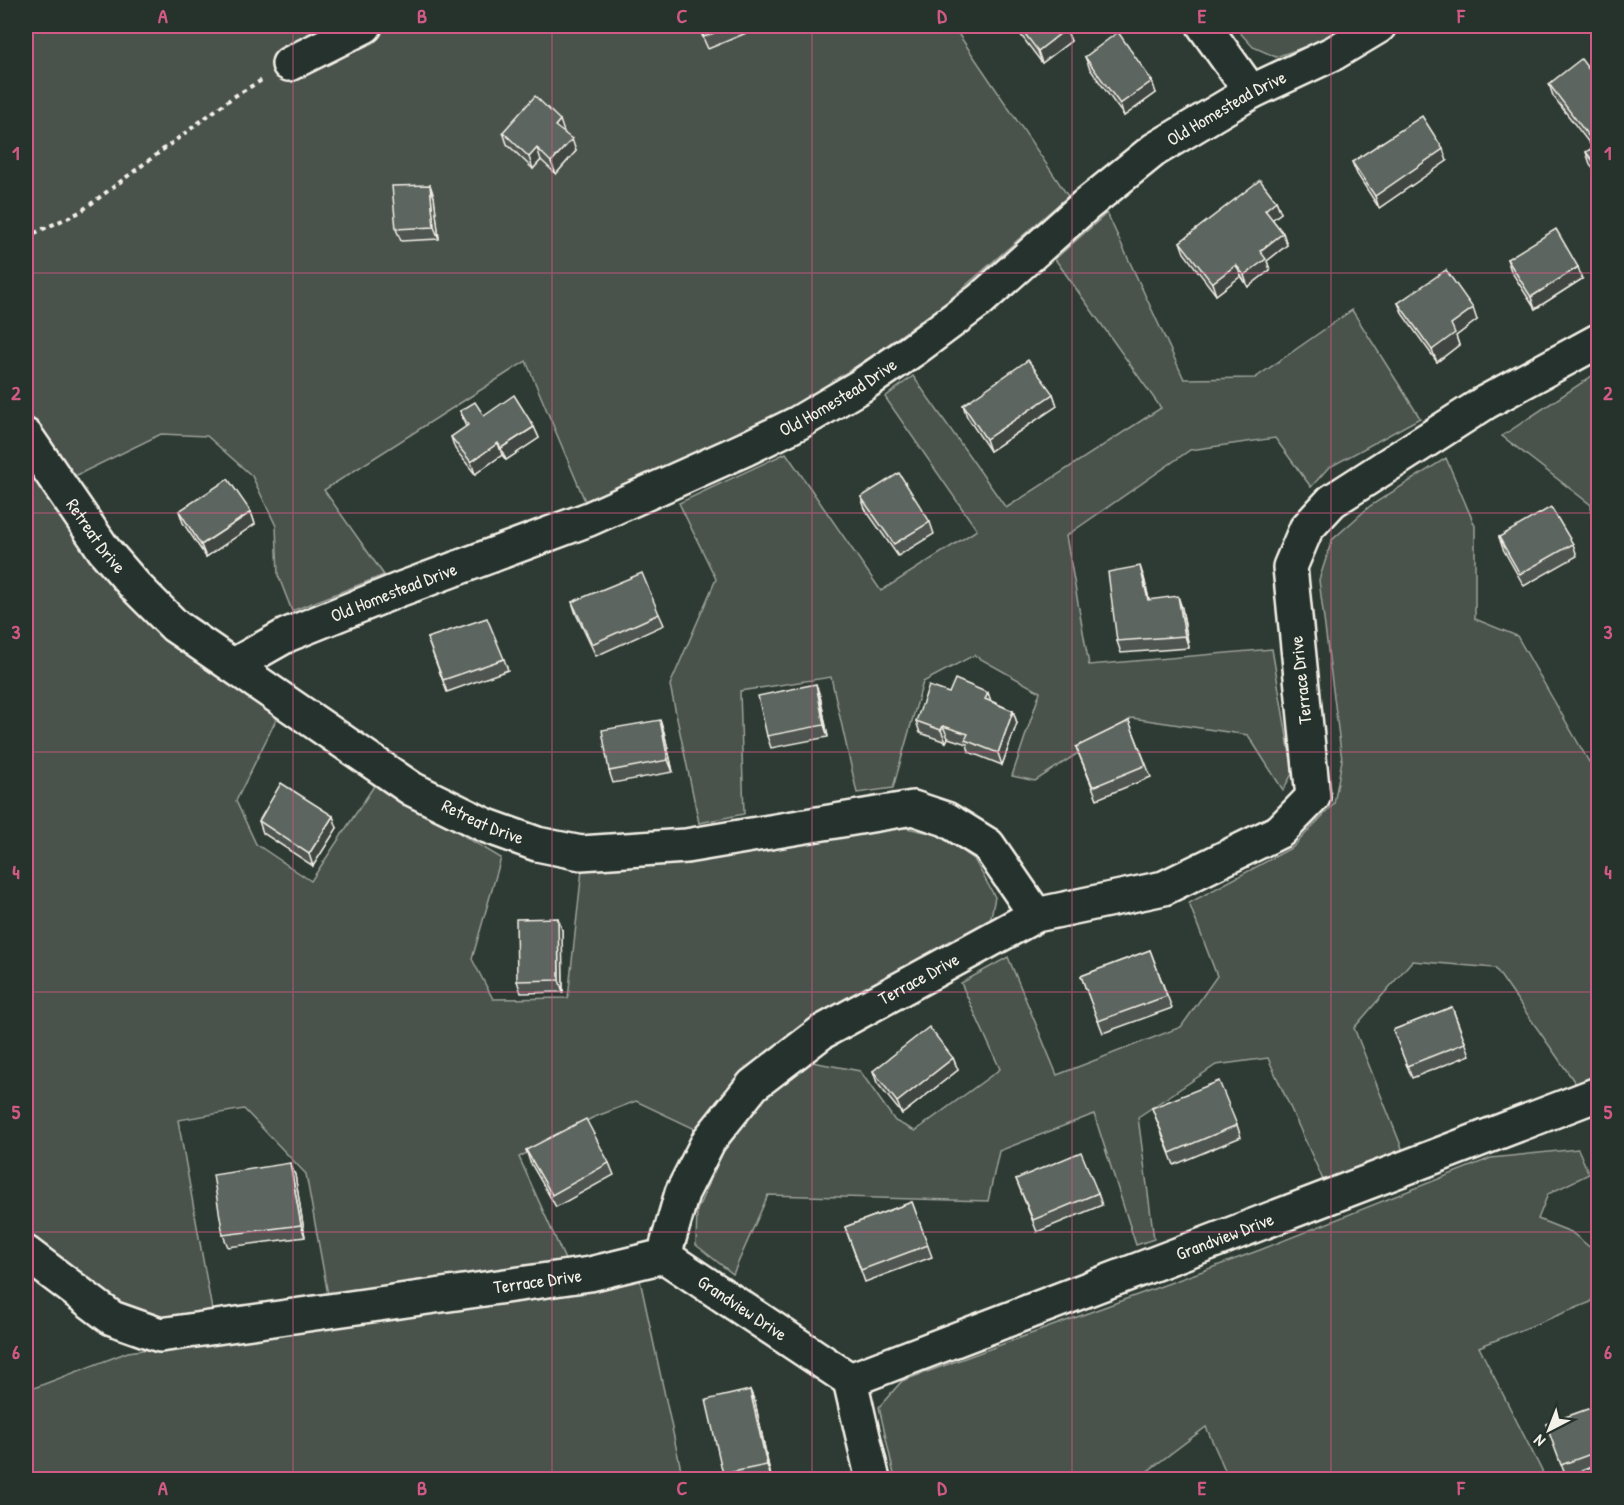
<svg xmlns="http://www.w3.org/2000/svg" width="1624" height="1505" font-family="'Patrick Hand',sans-serif">
	<rect width="100%" height="100%" fill="#2e3b34"/>
	<filter id="ink" filterUnits="userSpaceOnUse"><feTurbulence type="fractalNoise" baseFrequency=".0167" numOctaves="2"/><feDisplacementMap in="SourceGraphic" scale="12" xChannelSelector="R" yChannelSelector="G"/><feConvolveMatrix kernelMatrix="1 2 1 2 8 2 1 2 1" color-interpolation-filters="sRGB"/></filter>
	<g filter="url(#ink)">
		<g fill="#48524c" stroke="#9ea29a" stroke-width="1.5">
			<path d="M26 26H953L1068 196 947 302 869 358 782 414 639 479 585 501 526 361 324 490 384 575 292 611 278 575 276 526 252 476 207 436 161 434 71 478 26 408Z"/>
			<path d="M1234 26H1346L1321 41 1276 57 1253 47Z"/>
			<path d="M1107 213 1184 379 1255 378 1352 310 1420 418 1328 468 1311 487 1275 438 1190 450 1066 536 1089 665 1272 649 1293 772 1283 790 1248 735 1132 718 1035 781 1012 776 1040 692 974 655 923 682 893 788 857 793 831 677 740 691 744 814 699 823 670 685 716 579 679 503 786 453 881 591 977 530 885 397 913 376 1006 508 1161 408 1055 259Z"/>
			<path d="M1598 372V583L1595 584 1591 505 1502 436Z"/>
			<path d="M26 457 279 714 236 801 256 844 311 881 376 783 501 858 472 959 493 999 568 998 582 870 686 863 893 825 939 835 974 859 995 897 990 922 697 1130 636 1101 592 1118 519 1157 566 1262 328 1295 306 1174 244 1109 178 1120 212 1310 158 1320 116 1304 26 1233Z"/>
			<path d="M1446 458 1475 526V619L1517 636 1589 762 1598 760V1074L1576 1084 1495 968 1412 961 1354 1028 1404 1153 1324 1182 1268 1058 1216 1065 1138 1117 1154 1239 1136 1245 1094 1114 999 1151 988 1201 768 1195 733 1274 696 1245 697 1210 723 1152 766 1097 812 1062 860 1071 895 1121 915 1131 1000 1069 961 983 1008 957 1057 1075 1181 1027 1217 976 1189 903 1293 847 1334 804 1342 760 1319 580 1332 540 1370 506Z"/>
			<path d="M1578 1149 1589 1174 1548 1194 1538 1219 1571 1232 1598 1254V1284L1591 1302 1479 1347 1546 1479H1229L1206 1427 1145 1473 1124 1479H895L879 1407 902 1381 1260 1250 1491 1158Z"/>
			<path d="M640 1280 683 1479 26 1480V1391L128 1352Z"/>
		</g>
		<g fill="none" stroke-linecap="round" stroke-linejoin="round">
			<g stroke="#f4f1e8" stroke-width="38">
				<g id="minor">
					<path d="M1204 26 1251 92"/>
					<path d="M289 64 365 26"/>
					<path id="s1" d="M26 436 104 550 136 587 175 626 412 789 487 826 537 844 581 853 686 846 913 808 946 819 988 845 1036 915"/>
					<path id="s2" d="M234 665 287 635 401 589 589 519 745 449 798 423 859 387 913 350 980 300 1086 205 1154 150 1251 92 1334 53 1379 26"/>
					<path id="s3" d="M26 1253 112 1318 160 1335 590 1274 664 1256 682 1193 709 1140 753 1085 822 1032 1036 915 1164 888 1280 831 1313 797 1290 567 1306 529 1332 501 1486 402 1598 341"/>
					<path id="s4" d="M664 1256 850 1380"/>
					<path id="s5" d="M873 1480 850 1380 1598 1094"/>
				</g>
			</g>
			<path stroke="#f4f1e8" stroke-width="4" stroke-dasharray="4.5 4.5" stroke-linecap="butt" d="M26 237 80 212 233 97 262 80"/>
			<use href="#minor" stroke="#26332d" stroke-width="33"/>
		</g>
		<g fill="#4f5751" stroke="#f4f1e8" stroke-width="1.5">
			<path d="M698 26H763L708 49Z"/>
			<path d="M1014 26H1064L1066 29 1071 41 1042 63Z"/>
			<path d="M1085 57 1156 93 1124 116 1090 69Z"/>
			<path d="M1599 83V175L1590 164 1586 152 1593 148 1553 96 1549 84Z"/>
			<path d="M503 132H564L576 151 556 174 541 160 533 169 507 144Z"/>
			<path d="M1447 161 1379 208 1357 174 1352 162Z"/>
			<path d="M430 185 434 197 439 239 401 241 396 229Z"/>
			<path d="M1276 201 1281 213 1272 219 1283 233 1287 245 1267 261 1270 270 1248 287 1241 276 1216 295 1184 253 1180 242Z"/>
			<path d="M1507 259 1582 279 1535 309 1511 271Z"/>
			<path d="M1398 303 1477 320 1456 336 1459 345 1437 362 1403 315Z"/>
			<path d="M1053 394 1057 406 990 451 967 417 963 405Z"/>
			<path d="M460 411 534 427 539 438 506 460 502 455 475 474 455 449 451 437 466 427Z"/>
			<path d="M861 497 930 522 934 534 898 556 865 509Z"/>
			<path d="M179 511 251 512 255 524 206 557 183 523Z"/>
			<path d="M1499 537 1573 544 1577 556 1524 586 1503 549Z"/>
			<path d="M1144 578 1149 600 1182 608 1189 648 1121 653 1117 641Z"/>
			<path d="M572 602 659 614 664 625 596 656 576 614Z"/>
			<path d="M427 638 504 659 508 670 447 692Z"/>
			<path d="M949 693H988L991 701 1013 711 1017 723 1002 765 969 752 967 744 948 738 946 742 920 733 916 721Z"/>
			<path d="M820 696 828 737 771 748 767 736Z"/>
			<path d="M1129 721 1151 777 1097 799 1076 747Z"/>
			<path d="M664 732 673 772 613 783 609 771Z"/>
			<path d="M259 821 337 828 313 866 263 833Z"/>
			<path d="M562 930 563 992 521 993 517 981Z"/>
			<path d="M1150 950 1172 1008 1103 1033 1081 976Z"/>
			<path d="M1452 1007 1470 1055 1412 1078 1393 1030Z"/>
			<path d="M953 1058 958 1070 902 1114 877 1083 873 1071Z"/>
			<path d="M1152 1108 1237 1125 1241 1137 1174 1165Z"/>
			<path d="M526 1150 609 1163 614 1175 556 1207 530 1162Z"/>
			<path d="M290 1163 295 1175 305 1237 228 1247 223 1235Z"/>
			<path d="M1016 1179 1098 1193 1102 1205 1037 1232Z"/>
			<path d="M912 1202 932 1257 865 1282 845 1227Z"/>
			<path d="M750 1390 755 1402 771 1477 757 1479H725L723 1474Z"/>
			<path d="M1599 1405V1464L1566 1477 1546 1424Z"/>
		</g>
		<g fill="#404742" stroke="#f4f1e8" stroke-width="1.5">
			<path d="M1066 29 1071 41 1042 63 1038 51Z"/>
			<path d="M1152 81 1156 93 1124 116 1120 104Z"/>
			<path d="M560 120 564 132 560 138 555 126Z"/>
			<path d="M572 139 576 151 556 174 551 162Z"/>
			<path d="M537 148 541 160 533 169 529 157Z"/>
			<path d="M1443 149 1447 161 1379 208 1375 196Z"/>
			<path d="M430 185 434 197 439 239 434 227Z"/>
			<path d="M1276 201 1281 213 1269 222 1265 210Z"/>
			<path d="M1283 233 1287 245 1267 261 1270 270 1248 287 1244 275 1260 251Z"/>
			<path d="M1236 265 1241 276 1216 295 1212 283Z"/>
			<path d="M1578 267 1582 279 1535 309 1531 297Z"/>
			<path d="M1473 308 1477 320 1456 336 1459 345 1437 362 1432 350 1451 324Z"/>
			<path d="M1053 394 1057 406 990 451 986 439Z"/>
			<path d="M534 427 539 438 506 460 501 448Z"/>
			<path d="M498 443 502 455 475 474 471 462Z"/>
			<path d="M251 512 255 524 206 557 201 545Z"/>
			<path d="M1140 566 1144 578 1152 612 1148 600Z"/>
			<path d="M1178 596 1182 608 1189 648 1185 636Z"/>
			<path d="M816 684 820 696 828 737 824 725Z"/>
			<path d="M988 693 992 705 985 699Z"/>
			<path d="M1013 711 1017 723 1002 765 998 753Z"/>
			<path d="M660 720 664 732 673 772 668 760Z"/>
			<path d="M943 726 948 738 946 742 941 730Z"/>
			<path d="M333 816 337 828 313 866 309 854Z"/>
			<path d="M558 918 562 930 563 992 559 980Z"/>
			<path d="M953 1058 958 1070 902 1114 897 1102Z"/>
			<path d="M290 1163 295 1175 305 1237 301 1225Z"/>
			<path d="M750 1390 755 1402 771 1477 767 1465Z"/>
		</g>
		<g fill="#5c655e" stroke="#f4f1e8" stroke-width="1.5">
			<path d="M699 26H731L704 37Z"/>
			<path d="M1019 26H1064L1066 29 1038 51Z"/>
			<path d="M1118 32 1152 81 1120 104 1085 57Z"/>
			<path d="M1581 59 1599 83V169L1586 152 1596 146 1549 84Z"/>
			<path d="M535 96 560 120 555 126 572 139 551 162 537 148 529 157 503 132Z"/>
			<path d="M1422 116 1443 149 1375 196 1352 162Z"/>
			<path d="M1260 180 1276 201 1265 210 1283 233 1260 251 1266 259 1244 275 1236 265 1212 283 1180 242Z"/>
			<path d="M430 185 434 227 396 229 392 186Z"/>
			<path d="M1556 229 1578 267 1531 297 1507 259Z"/>
			<path d="M1446 270 1473 308 1451 324 1455 333 1432 350 1398 303Z"/>
			<path d="M1028 360 1053 394 986 439 963 405Z"/>
			<path d="M514 395 534 427 501 448 498 443 471 462 451 437 468 425 460 411 475 402 484 416Z"/>
			<path d="M899 473 930 522 894 544 861 497Z"/>
			<path d="M228 479 251 512 201 545 179 511Z"/>
			<path d="M1551 507 1573 544 1520 574 1499 537Z"/>
			<path d="M1140 566 1148 600 1178 596 1185 636 1117 641 1108 572Z"/>
			<path d="M642 573 659 614 592 644 572 602Z"/>
			<path d="M487 618 504 659 443 680 427 638Z"/>
			<path d="M955 679 988 693 985 699 1013 711 998 753 965 740 968 734 943 726 941 730 916 721 929 686 949 693Z"/>
			<path d="M816 684 824 725 767 736 758 696Z"/>
			<path d="M660 720 668 760 609 771 602 730Z"/>
			<path d="M1129 721 1146 765 1093 787 1076 747Z"/>
			<path d="M281 783 333 816 309 854 259 821Z"/>
			<path d="M558 918 559 980 517 981 516 919Z"/>
			<path d="M1150 950 1167 996 1098 1021 1081 976Z"/>
			<path d="M1452 1007 1465 1043 1407 1066 1393 1030Z"/>
			<path d="M929 1027 953 1058 897 1102 873 1071Z"/>
			<path d="M1219 1081 1237 1125 1170 1153 1152 1108Z"/>
			<path d="M586 1119 609 1163 552 1195 526 1150Z"/>
			<path d="M1081 1152 1098 1193 1033 1220 1016 1179Z"/>
			<path d="M290 1163 301 1225 223 1235 213 1175Z"/>
			<path d="M912 1202 928 1245 861 1270 845 1227Z"/>
			<path d="M750 1390 767 1465 723 1474 706 1400Z"/>
			<path d="M1599 1405V1451L1561 1465 1546 1424Z"/>
		</g>
	</g>
	<path fill="none" stroke="#d15985" stroke-width="1.5" stroke-opacity="0.55" d="M293 26V1480M552 26V1480M812 26V1480M1072 26V1480M1331 26V1480M26 273H1598M26 513H1598M26 752H1598M26 992H1598M26 1232H1598"/>
	<g text-anchor="middle" stroke-width="4.5" stroke-linejoin="round" paint-order="stroke">
		<g font-size="18" fill="#f4f1e8" stroke="#26332d">
			<text dy="6" stroke="none"><textPath href="#s2" startOffset="1148">Old Homestead Drive</textPath></text>
			<text dy="6" stroke="none"><textPath href="#s2" startOffset="662">Old Homestead Drive</textPath></text>
			<text dy="6" stroke="none"><textPath href="#s1" startOffset="122">Retreat Drive</textPath></text>
			<text dy="6" stroke="none"><textPath href="#s2" startOffset="176">Old Homestead Drive</textPath></text>
			<text transform="translate(1301 680) rotate(-96)" y="6">Terrace Drive</text>
			<text dy="6" stroke="none"><textPath href="#s1" startOffset="608">Retreat Drive</textPath></text>
			<text dy="6" stroke="none"><textPath href="#s3" startOffset="1062">Terrace Drive</textPath></text>
			<text dy="6" stroke="none"><textPath href="#s5" startOffset="504">Grandview Drive</textPath></text>
			<text dy="6" stroke="none"><textPath href="#s3" startOffset="540">Terrace Drive</textPath></text>
			<text dy="6" stroke="none"><textPath href="#s4" startOffset="94">Grandview Drive</textPath></text>
		</g>
	</g>
	<rect width="1624" height="1505" fill="none" stroke="#26332d" stroke-width="66"/>
	<g transform="translate(1549 1430) rotate(222)" stroke="#26332d" stroke-width="4.5" paint-order="stroke">
	<path d="M0-4.5L10 22L0 15L-10 22Z" fill="#f4f1e8"/>
	<text y="-9" font-size="16" font-weight="bold" text-anchor="middle" fill="#f4f1e8">N</text>
	</g>
	<rect x="33" y="33" width="1558" height="1439" fill="none" stroke="#d15985" stroke-width="2"/>
	<g font-size="20" text-anchor="middle" font-weight="bold" fill="#d15985">
		<text x="163" y="23">A</text>
		<text x="422" y="23">B</text>
		<text x="682" y="23">C</text>
		<text x="942" y="23">D</text>
		<text x="1202" y="23">E</text>
		<text x="1461" y="23">F</text>
		<text x="16" y="160">1</text>
		<text x="1608" y="160">1</text>
		<text x="16" y="400">2</text>
		<text x="1608" y="400">2</text>
		<text x="16" y="639">3</text>
		<text x="1608" y="639">3</text>
		<text x="16" y="879">4</text>
		<text x="1608" y="879">4</text>
		<text x="16" y="1119">5</text>
		<text x="1608" y="1119">5</text>
		<text x="16" y="1359">6</text>
		<text x="1608" y="1359">6</text>
		<text x="163" y="1495">A</text>
		<text x="422" y="1495">B</text>
		<text x="682" y="1495">C</text>
		<text x="942" y="1495">D</text>
		<text x="1202" y="1495">E</text>
		<text x="1461" y="1495">F</text>
	</g>
</svg>
